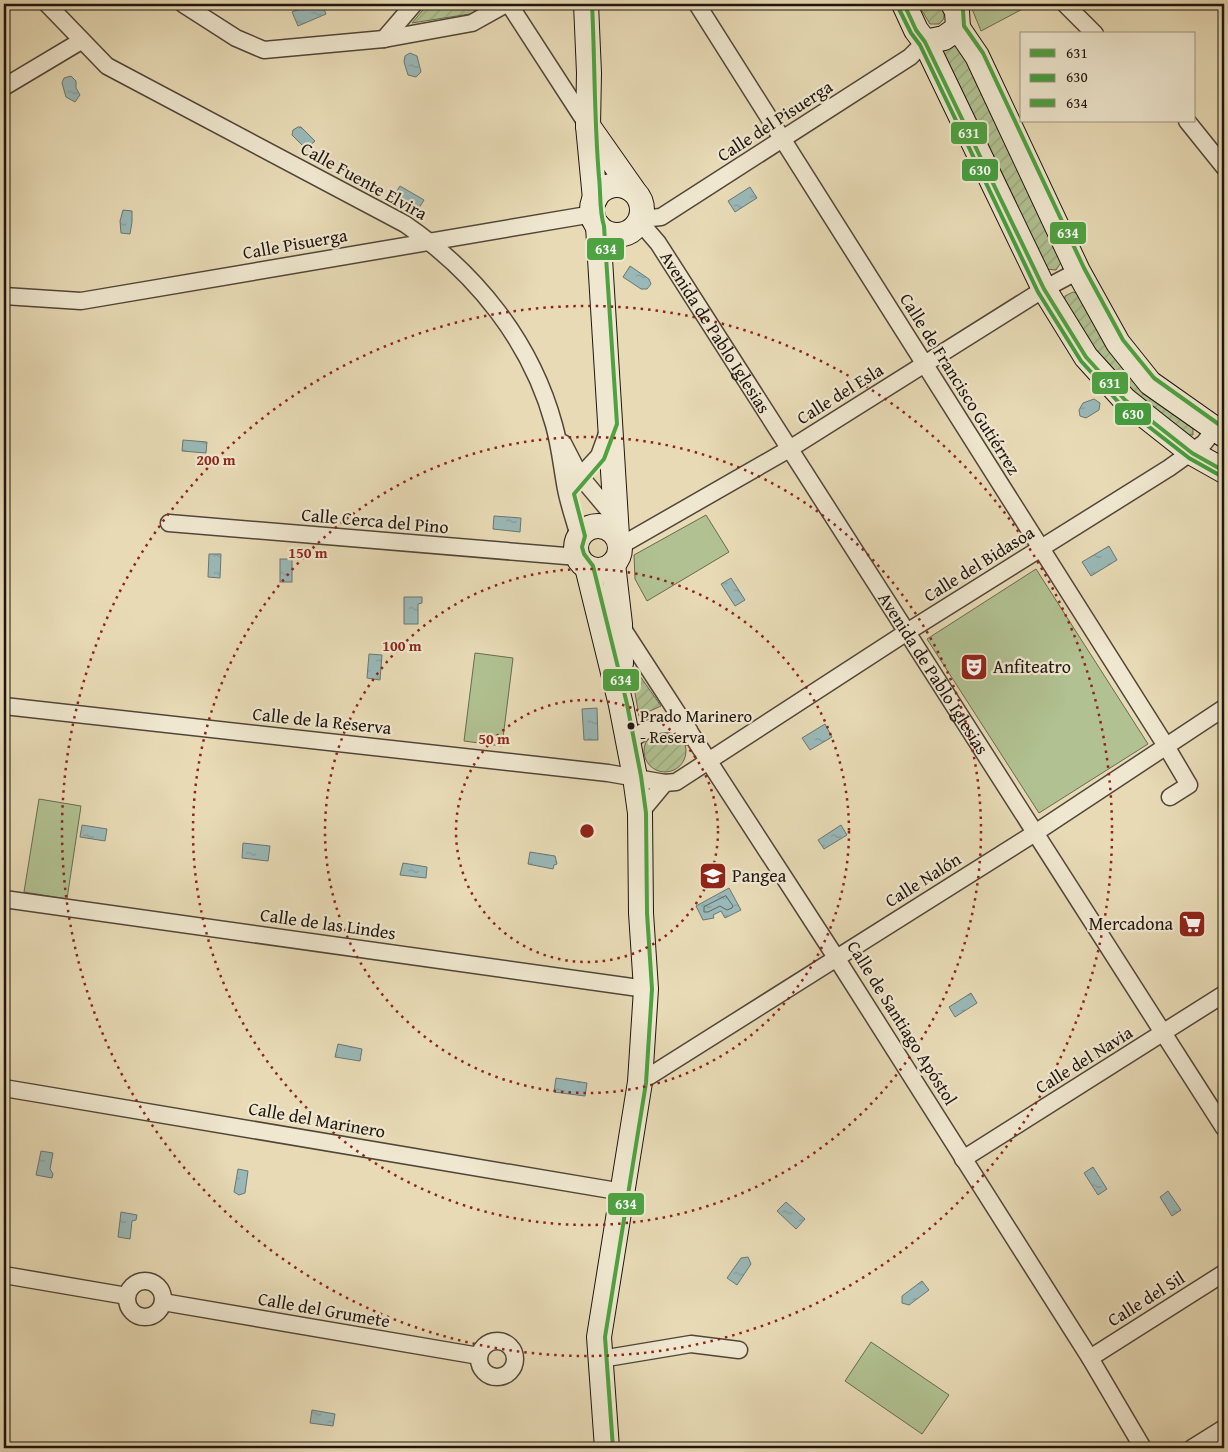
<svg xmlns="http://www.w3.org/2000/svg" width="1228" height="1452" font-family="'Gentium Book Plus',serif">
	<defs>
		<pattern id="garden-furrows" width="10" height="10" patternUnits="userSpaceOnUse" patternTransform="scale(1.25)"><rect width="10" height="10" fill="#b1c191"/><path d="M-1 1l2-2M0 10L10 0M9 11l2-2" fill="none" stroke="#98a57c"/></pattern>
		<pattern id="water-ripples" width="26" height="14" patternUnits="userSpaceOnUse" patternTransform="scale(1.25)"><rect width="26" height="14" fill="#9ab8b7"/><path d="M2 4q2-2 4 0t4 0M15 11q2-2 4 0t4 0" fill="none" stroke="#849d9c"/></pattern>
	</defs>
	<rect width="100%" height="100%" fill="#e7dab5"/>
	<filter id="stains"><feTurbulence type="fractalNoise" baseFrequency=".004" numOctaves="4"/><feColorMatrix values="0 0 0 0 .2 0 0 0 0 .09 0 0 0 0 .02 0 0 0 .5 -.17"/></filter>
	<radialGradient id="worn" r=".72"><stop offset=".6" stop-color="#630" stop-opacity="0"/><stop offset="1" stop-color="#630" stop-opacity=".3"/></radialGradient>
	<g fill="#b1c191" stroke="#686b50">
		<path d="M970 4H1032L981 31Z"/>
		<path d="M706 515 729 552 647 601 635 579 634 555Z"/>
		<path d="M1036 569 1148 744 1039 813 927 639Z"/>
		<path d="M475 653 513 658 502 746 464 741Z"/>
		<path d="M39 799 81 806 67 899 24 892Z"/>
		<path d="M871 1342 949 1395 922 1434 845 1381Z"/>
	</g>
	<g fill="url(#garden-furrows)" stroke="#686b50">
		<path d="M428 4H470L476 13 412 23Z"/>
		<path d="M918 4H940C944 12 947 18 939 24H930Z"/>
		<path d="M952 44 959 45 1062 261 1056 270 1045 269 942 51Z"/>
		<path d="M1073 292 1079 294 1143 389 1193 428V435H1188L1137 395 1097 352 1064 305 1065 296Z"/>
		<path d="M635 669 661 706 639 716 631 670Z"/>
		<circle cx="665" cy="751" r="21"/>
	</g>
	<g fill="url(#water-ripples)" stroke="#697774">
		<path d="M313 4H322L326 14 298 26 292 12Z"/>
		<path d="M410 53 417 56 421 72 416 77 408 75 404 62 405 56Z"/>
		<path d="M71 76 76 81V88L80 95 75 102 66 97 62 83 64 78Z"/>
		<path d="M298 127H301L315 141 306 149 292 135 293 130Z"/>
		<path d="M400 186 424 200 419 208 395 194Z"/>
		<path d="M750 187 757 198 735 212 728 201Z"/>
		<path d="M123 210 132 211V222L130 234 121 233 120 221Z"/>
		<path d="M630 266 649 279 651 284 647 289H641L623 277Z"/>
		<path d="M1094 399 1100 403 1099 410 1086 418 1080 416 1079 410 1083 403Z"/>
		<path d="M183 440 207 442 206 453 182 451Z"/>
		<path d="M494 516 521 518 520 532 493 529Z"/>
		<path d="M1109 546 1117 560 1091 576 1082 562Z"/>
		<path d="M209 554H221L220 578 208 577Z"/>
		<rect x="280" y="559" width="12" height="23"/>
		<path d="M731 578 745 600 735 606 721 584Z"/>
		<path d="M404 597H422V603L418 604V624H404Z"/>
		<path d="M369 654 382 655 380 680 367 678Z"/>
		<path d="M597 708 598 740H584L582 709Z"/>
		<path d="M825 724 832 737 810 750 802 738Z"/>
		<path d="M82 825 107 829 105 841 80 837Z"/>
		<path d="M841 825 847 835 824 849 818 840Z"/>
		<path d="M243 843 270 846 268 861 242 858Z"/>
		<path d="M530 852 555 856 557 864 554 865 553 869 528 864Z"/>
		<path d="M403 863 427 867 426 878 400 875Z"/>
		<path d="M729 888 741 910 725 918 721 911 713 915 714 918 703 920 696 906Z"/>
		<path d="M971 993 977 1003 955 1017 949 1007Z"/>
		<path d="M338 1044 362 1049 360 1061 335 1057Z"/>
		<path d="M556 1078 587 1083 585 1096 554 1092Z"/>
		<path d="M41 1151 53 1153 50 1169 53 1174 52 1178 36 1175Z"/>
		<path d="M1093 1167 1107 1189 1098 1195 1084 1173Z"/>
		<path d="M238 1169 248 1171 245 1193 239 1195 234 1192Z"/>
		<path d="M1168 1191 1181 1210 1172 1216 1160 1197Z"/>
		<path d="M786 1202 805 1219 796 1229 777 1211Z"/>
		<path d="M121 1212 137 1215 136 1220 132 1221 130 1239 118 1237Z"/>
		<path d="M748 1257 751 1264 737 1285 727 1278 741 1258Z"/>
		<path d="M922 1281 929 1290 909 1305 902 1303V1296Z"/>
		<path d="M312 1410 335 1414 333 1426 310 1423Z"/>
	</g>
	<g fill="none" stroke-linecap="round" stroke-linejoin="round">
		<path stroke="#5c6663" stroke-width="1" d="M726 896 733 906 732 908 727 910 720 906 708 912H704V907Z"/>
		<g stroke="#514638" stroke-width="19">
			<g id="street">
				<path d="M47 4 107 66 405 224C476 273 531 341 554 425 560 446 562 468 566 489 569 505 575 521 579 537"/>
				<path d="M183 4 236 38 264 50 384 39 472 23 506 4"/>
				<path d="M509 4 588 126"/>
				<path d="M697 4 1166 746 1189 785 1170 797"/>
				<path d="M1065 4 1095 34"/>
				<path d="M384 39 414 4"/>
				<path d="M4 87 81 41"/>
				<path d="M1187 121 1224 167"/>
				<path d="M640 219 661 217 910 57 925 42"/>
				<path id="s1" d="M639 221 658 243 1224 1128"/>
				<path d="M4 296 81 301 593 214"/>
				<path d="M563 443 580 476 616 519"/>
				<path d="M574 483 599 456 607 434"/>
				<path d="M169 523 578 557"/>
				<path d="M620 546 791 448 1044 289 1078 271"/>
				<path d="M621 626 837 959 1090 1358 1143 1448"/>
				<path d="M4 706 608 773 665 783 676 782 907 632 1169 468 1204 443 1215 429"/>
				<path d="M628 742C651 726 661 718 689 730"/>
				<path d="M640 813 665 783"/>
				<path d="M4 899 646 989"/>
				<path d="M640 1082 1035 833 1224 708"/>
				<path d="M4 1088 623 1192"/>
				<path d="M963 1159 1224 994"/>
				<path d="M4 1275 127 1296"/>
				<circle cx="145" cy="1299" r="18"/>
				<path d="M163 1302 479 1356"/>
				<circle cx="497" cy="1359" r="18"/>
				<path d="M1090 1358 1224 1273"/>
				<path d="M601 1359 691 1344 739 1350"/>
				<path d="M1192 1448 1224 1428"/>
			</g>
		</g>
		<g stroke="#1f150f" stroke-width="26">
			<g id="secondary">
				<path d="M586 4 589 73 588 126 595 199"/>
				<path d="M904 4 916 30 925 42 1044 289 1086 357 1125 400 1192 453 1224 471"/>
				<path d="M958 28 977 56 1078 271 1118 343 1150 383 1224 435"/>
				<path d="M925 42 944 38 958 28 957 11 953 4"/>
				<path d="M588 126 633 190"/>
				<circle cx="617" cy="210" r="25"/>
				<path d="M598 226 617 536"/>
				<circle cx="598" cy="548" r="22"/>
				<path d="M613 564 620 624 621 663"/>
				<path d="M587 567 621 705 635 777 640 813 641 913 646 989 640 1082 599 1337 607 1448"/>
			</g>
		</g>
		<use href="#street" stroke="#efe7cf" stroke-width="16"/>
		<use href="#secondary" stroke="#efe7cf" stroke-width="24"/>
		<g stroke="#efe7cf" stroke-width="8">
			<path id="bus-1" d="M904 4 916 30 925 42 1044 289 1086 357 1125 400 1192 453 1224 471"/>
		</g>
		<g stroke="#efe7cf" stroke-width="8">
			<path id="bus-2" d="M898 7 911 33 920 45 1038 292 1081 361 1121 405 1189 458 1221 476"/>
		</g>
		<g stroke="#efe7cf" stroke-width="8">
			<g id="bus-3">
				<path d="M592 4C595 62 594 119 599 177 601 194 599 210 604 226L617 424 604 459 574 494 585 536 582 547 584 554 593 566 627 704 641 776 646 813 647 913 652 989 646 1083 605 1337 613 1448"/>
				<path d="M960 4 963 10 964 26 983 53 1084 268 1123 340 1154 378 1224 428"/>
			</g>
		</g>
		<use href="#bus-1" stroke="#4ea241" stroke-width="4"/>
		<use href="#bus-2" stroke="#449f3f" stroke-width="4"/>
		<use href="#bus-3" stroke="#4ea241" stroke-width="4"/>
	</g>
	<g fill="none" stroke="#8f2418" stroke-width="2.5" stroke-dasharray="2.5 5">
		<circle cx="587" cy="831" r="131"/>
		<circle cx="587" cy="831" r="262"/>
		<circle cx="587" cy="831" r="394"/>
		<circle cx="587" cy="831" r="525"/>
	</g>
	<defs>
		<g id="theatre-square" transform="scale(1.4375)"><rect x="-9" y="-9" width="18" height="18" rx="4" fill="#8f2418" stroke="#efe7cf"/><path d="M-5-5.5Q0-4 5-5.5V0Q5 5 0 6Q-5 5-5 0ZM-3.3-2.5H-1v1.5H-3.3ZM1-2.5H3.3v1.5H1ZM-2.8 1Q0 5.5 2.8 1Z" fill="#fff"/></g>
		<g id="school-square" transform="scale(1.4375)"><rect x="-9" y="-9" width="18" height="18" rx="4" fill="#8f2418" stroke="#efe7cf"/><path d="M0-5L7-2L0 1L-7-2ZM-4 1L0 2.5L4 1V4Q0 6-4 4Z" fill="#fff"/></g>
		<g id="supermarket-square" transform="scale(1.4375)"><rect x="-9" y="-9" width="18" height="18" rx="4" fill="#8f2418" stroke="#efe7cf"/><path d="M-6-5.5h2.5l.6 2H6L4.5 2H-2.5L-4.4-4H-6ZM-1.5 3.2a1.3 1.3 0 1 0 .1 0ZM3 3.2a1.3 1.3 0 1 0 .1 0Z" fill="#fff"/></g>
	</defs>
	<g fill-rule="evenodd">
		<use href="#theatre-square" x="974" y="667"/>
		<use href="#school-square" x="713" y="876"/>
		<use href="#supermarket-square" x="1192" y="924"/>
	</g>
	<circle fill="#1f150f" stroke="#efe7cf" stroke-width="2" cx="631" cy="726" r="4.5"/>
	<g text-anchor="middle" stroke-width="4.5" stroke-linejoin="round" paint-order="stroke">
		<g font-size="17" fill="#1f150f" stroke="#efe7cf" text-anchor="start">
			<text x="640" y="722">Prado Marinero<tspan x="640" dy="21">- Reserva</tspan></text>
		</g>
		<g font-size="18" fill="#1f150f" stroke="#efe7cf">
			<text transform="translate(775 121) rotate(-33)" y="6">Calle del Pisuerga</text>
			<text transform="translate(364 181) rotate(29)" y="6">Calle Fuente Elvira</text>
			<text transform="translate(295 244) rotate(-10)" y="6">Calle Pisuerga</text>
			<text dy="6" stroke="none"><textPath href="#s1" startOffset="135">Avenida de Pablo Iglesias</textPath></text>
			<text transform="translate(960 384) rotate(58)" y="6">Calle de Francisco Gutiérrez</text>
			<text transform="translate(840 394) rotate(-32)" y="6">Calle del Esla</text>
			<text transform="translate(375 521) rotate(5)" y="6">Calle Cerca del Pino</text>
			<text transform="translate(979 564) rotate(-32)" y="6">Calle del Bidasoa</text>
			<text dy="6" stroke="none"><textPath href="#s1" startOffset="540">Avenida de Pablo Iglesias</textPath></text>
			<text transform="translate(322 721) rotate(6)" y="6">Calle de la Reserva</text>
			<text transform="translate(923 880) rotate(-32)" y="6">Calle Nalón</text>
			<text transform="translate(328 924) rotate(8)" y="6">Calle de las Lindes</text>
			<text transform="translate(902 1023) rotate(58)" y="6">Calle de Santiago Apóstol</text>
			<text transform="translate(1084 1060) rotate(-32)" y="6">Calle del Navia</text>
			<text transform="translate(317 1120) rotate(10)" y="6">Calle del Marinero</text>
			<text transform="translate(1146 1299) rotate(-32)" y="6">Calle del Sil</text>
			<text transform="translate(324 1310) rotate(10)" y="6">Calle del Grumete</text>
		</g>
		<g font-size="18" fill="#1f150f" stroke="#efe7cf" text-anchor="start">
			<text x="993" y="673">Anfiteatro</text>
			<text x="732" y="882">Pangea</text>
			<text x="1173" y="930" text-anchor="end">Mercadona</text>
		</g>
	</g>
	<circle cx="587" cy="831" r="8" fill="#8f2418" stroke="#efe7cf" stroke-width="2.5"/>
	<g font-size="15" text-anchor="middle" font-weight="bold" fill="#8f2418" stroke="#efe7cf" stroke-width="4.5" stroke-linejoin="round" paint-order="stroke">
		<text x="216" y="465">200 m</text>
		<text x="308" y="558">150 m</text>
		<text x="402" y="651">100 m</text>
		<text x="494" y="744">50 m</text>
	</g>
	<g stroke="#efe7cf" stroke-width="2">
		<rect x="950" y="121" width="38" height="24" rx="5" fill="#4ea241"/>
		<rect x="961" y="158" width="38" height="24" rx="5" fill="#449f3f"/>
		<rect x="1049" y="221" width="38" height="24" rx="5" fill="#4ea241"/>
		<rect x="586" y="237" width="39" height="24" rx="5" fill="#4ea241"/>
		<rect x="1091" y="371" width="38" height="24" rx="5" fill="#4ea241"/>
		<rect x="1114" y="402" width="38" height="24" rx="5" fill="#449f3f"/>
		<rect x="602" y="668" width="38" height="24" rx="5" fill="#4ea241"/>
		<rect x="607" y="1192" width="38" height="24" rx="5" fill="#4ea241"/>
	</g>
	<g font-size="14" text-anchor="middle" font-weight="bold" fill="#fff">
		<text x="969" y="138">631</text>
		<text x="980" y="175">630</text>
		<text x="1068" y="238">634</text>
		<text x="606" y="254">634</text>
		<text x="1110" y="388">631</text>
		<text x="1133" y="419">630</text>
		<text x="621" y="685">634</text>
		<text x="626" y="1209">634</text>
	</g>
	<rect width="1228" height="1452" fill="none" stroke="#e7dab5" stroke-width="20"/>
	<rect x="5" y="5" width="1218" height="1442" fill="none" stroke="#1f150f" stroke-width="2.5"/>
	<rect x="10" y="10" width="1208" height="1432" fill="none" stroke="#1f150f"/>
	<rect x="1020" y="32" width="175" height="90" fill="#efe7cf" stroke="#9c9382"/>
	<rect x="1030" y="49" width="25" height="8" fill="#4ea241" stroke="#9c9382"/>
	<text x="1066" y="58" font-size="15" fill="#1f150f">631</text>
	<rect x="1030" y="74" width="25" height="8" fill="#449f3f" stroke="#9c9382"/>
	<text x="1066" y="82" font-size="15" fill="#1f150f">630</text>
	<rect x="1030" y="99" width="25" height="8" fill="#4ea241" stroke="#9c9382"/>
	<text x="1066" y="108" font-size="15" fill="#1f150f">634</text>
	<rect width="100%" height="100%" filter="url(#stains)"/>
	<rect width="100%" height="100%" fill="url(#worn)"/>
</svg>
